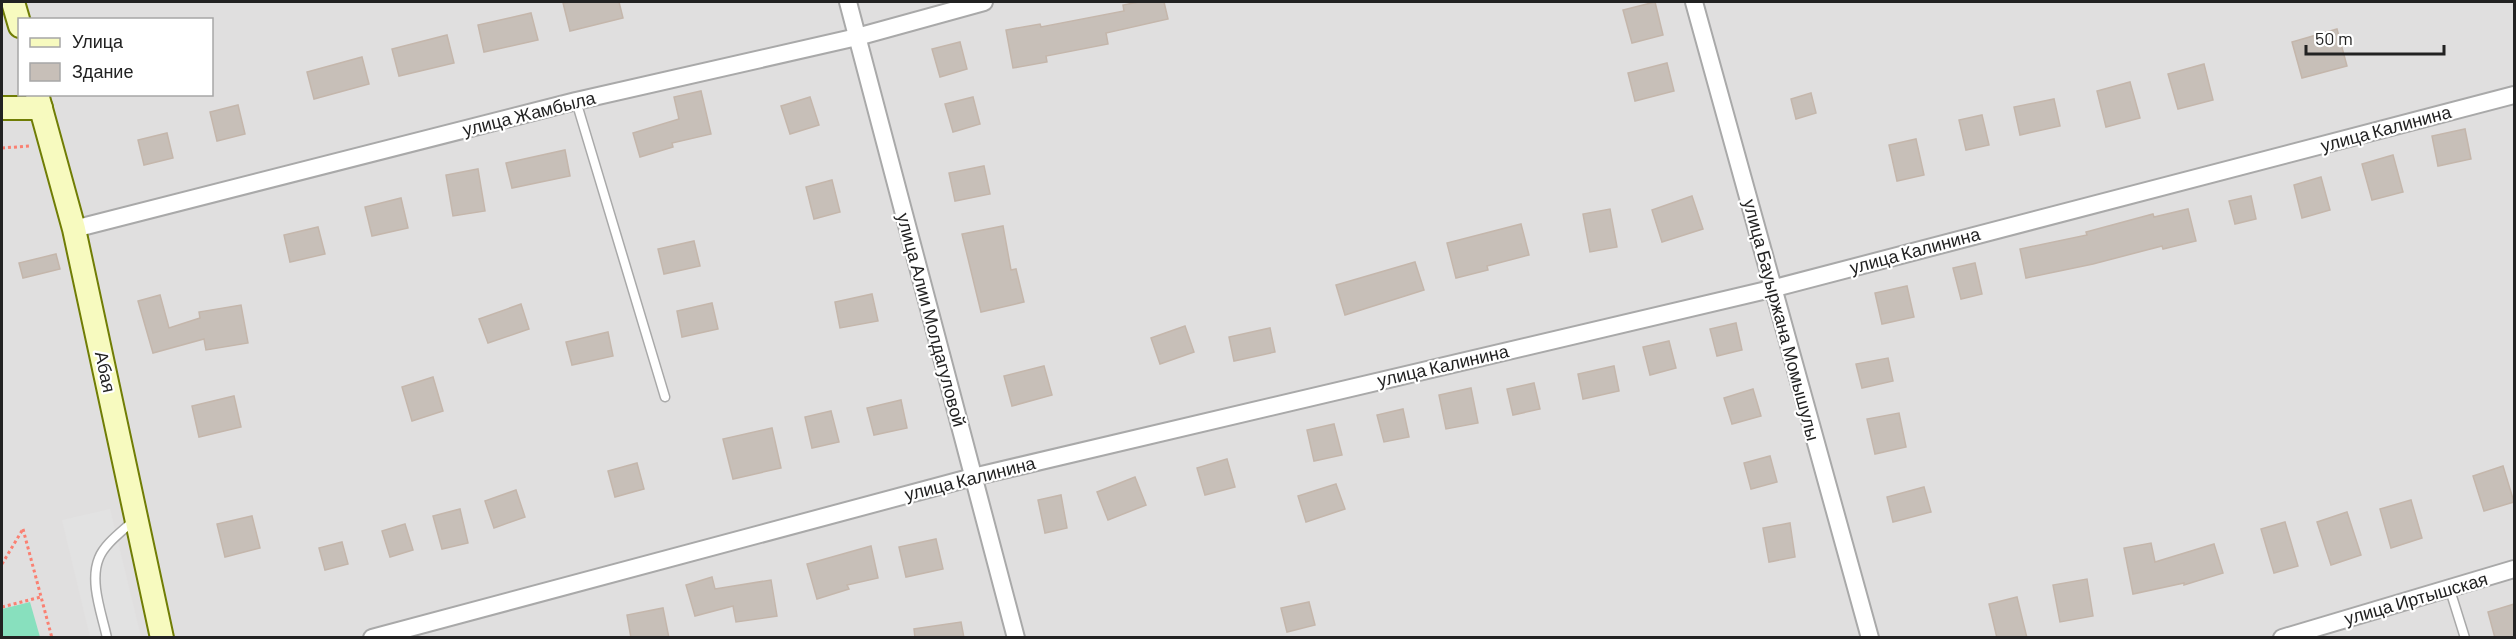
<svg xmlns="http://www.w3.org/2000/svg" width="2516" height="639" font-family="Barlow,sans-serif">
	<rect width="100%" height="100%" fill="#f2efe9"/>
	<path fill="#e0dfdf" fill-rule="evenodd" d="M2 2H2514V637H2ZM20 20H212V94H20Z"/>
	<path fill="#88e0be" d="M30 602 40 637H2V609Z"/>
	<path fill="#e2e2e2" d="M110 509 141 637H90L62 520Z"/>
	<g fill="#c7bfb8" stroke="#c4b6ab" stroke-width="1.5">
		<path d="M571 2H619L623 18 570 31 563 3Z"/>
		<path d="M1139 2H1164L1168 19 1106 33 1108 44 1046 56 1047 62 1013 68 1006 30 1040 24 1041 27 1124 11 1123 5Z"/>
		<path d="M1655 2 1663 35 1632 43 1623 10Z"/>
		<path d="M531 13 538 40 484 52 478 25Z"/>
		<path d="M2337 29 2347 66 2302 78 2292 42Z"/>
		<path d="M447 35 454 63 399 76 392 49Z"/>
		<path d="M960 42 967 69 940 77 932 49Z"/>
		<path d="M362 57 369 84 314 99 307 72Z"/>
		<path d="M1667 63 1674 91 1635 101 1628 73Z"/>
		<path d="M2204 64 2213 100 2178 109 2168 74Z"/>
		<path d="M2130 82 2140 118 2106 127 2097 91Z"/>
		<path d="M701 91 711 134 672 143 673 147 640 157 633 133 679 119 674 97Z"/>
		<path d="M1811 93 1816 113 1796 119 1791 99Z"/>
		<path d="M810 97 819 125 790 134 781 106Z"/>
		<path d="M973 97 980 124 953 132 945 104Z"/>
		<path d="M2054 99 2060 126 2020 135 2014 107Z"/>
		<path d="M238 105 245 134 217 141 210 112Z"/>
		<path d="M1982 115 1989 145 1966 150 1959 120Z"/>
		<path d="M2465 129 2471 159 2438 166 2432 136Z"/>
		<path d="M167 133 173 158 144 165 138 140Z"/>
		<path d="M1916 139 1924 175 1897 181 1889 145Z"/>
		<path d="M565 150 570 176 512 188 506 163Z"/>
		<path d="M2393 155 2403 192 2372 200 2362 164Z"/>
		<path d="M984 166 990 194 955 201 949 173Z"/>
		<path d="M478 169 485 211 453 216 446 175Z"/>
		<path d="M2321 177 2330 210 2302 218 2294 185Z"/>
		<path d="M832 180 840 212 814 219 806 187Z"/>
		<path d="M1692 196 1703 229 1662 242 1652 210Z"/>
		<path d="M2251 196 2256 219 2235 224 2229 201Z"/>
		<path d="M401 198 408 228 372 236 365 207Z"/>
		<path d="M1610 209 1617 247 1590 252 1583 214Z"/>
		<path d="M2188 209 2196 241 2163 249 2162 246 2093 264 2026 278 2020 249 2087 235 2086 232 2153 214 2154 217Z"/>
		<path d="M1521 224 1529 255 1487 266 1488 270 1456 278 1447 243Z"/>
		<path d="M1003 226 1011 270 1016 269 1024 302 981 312 962 234Z"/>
		<path d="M318 227 325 254 290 262 284 235Z"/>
		<path d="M694 241 700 266 664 274 658 249Z"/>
		<path d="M56 254 60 269 23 278 19 263Z"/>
		<path d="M1415 262 1424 290 1345 315 1336 285Z"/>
		<path d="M1975 263 1982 294 1961 299 1953 268Z"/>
		<path d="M1907 286 1914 317 1882 324 1875 293Z"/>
		<path d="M872 294 878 321 840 328 835 302Z"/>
		<path d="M160 295 169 328 200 318 199 312 241 305 248 343 206 350 204 339 153 353 138 301Z"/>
		<path d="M712 303 718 329 682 337 677 311Z"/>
		<path d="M521 304 529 329 488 343 479 319Z"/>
		<path d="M1736 323 1742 350 1717 356 1710 329Z"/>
		<path d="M1185 326 1194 352 1160 364 1151 338Z"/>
		<path d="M1270 328 1275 352 1234 361 1229 337Z"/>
		<path d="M608 332 613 356 572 365 566 342Z"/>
		<path d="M1669 341 1676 368 1650 375 1643 347Z"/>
		<path d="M1888 358 1893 381 1862 388 1856 364Z"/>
		<path d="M1044 366 1052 395 1012 406 1004 376Z"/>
		<path d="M1614 366 1619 391 1583 399 1578 374Z"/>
		<path d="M433 377 443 411 412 421 402 387Z"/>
		<path d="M1534 383 1540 409 1513 415 1507 389Z"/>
		<path d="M1471 388 1478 423 1446 429 1439 395Z"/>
		<path d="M1753 389 1761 416 1732 424 1724 398Z"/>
		<path d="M234 396 241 427 199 437 192 406Z"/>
		<path d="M901 400 907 428 874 435 867 408Z"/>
		<path d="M1403 409 1409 437 1384 442 1377 415Z"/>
		<path d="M831 411 839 442 812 448 805 417Z"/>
		<path d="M1899 413 1906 447 1875 454 1867 419Z"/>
		<path d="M1334 424 1342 455 1314 461 1307 430Z"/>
		<path d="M772 428 781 468 733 479 723 439Z"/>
		<path d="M1770 456 1777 482 1751 489 1744 463Z"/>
		<path d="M1227 459 1235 487 1205 495 1197 468Z"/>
		<path d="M637 463 644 489 615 497 608 471Z"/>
		<path d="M2503 466 2514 502 2484 511 2473 476Z"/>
		<path d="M1135 477 1146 505 1108 520 1097 492Z"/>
		<path d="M1336 484 1345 509 1306 522 1298 496Z"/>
		<path d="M1924 487 1931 512 1893 522 1887 497Z"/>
		<path d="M516 490 525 517 494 528 485 501Z"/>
		<path d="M1061 495 1067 528 1045 533 1038 500Z"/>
		<path d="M2411 500 2422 538 2391 548 2380 509Z"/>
		<path d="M460 509 468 543 442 549 433 516Z"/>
		<path d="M2347 512 2361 555 2331 565 2317 522Z"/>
		<path d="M252 516 260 548 225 557 217 524Z"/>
		<path d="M2285 522 2298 566 2274 573 2261 529Z"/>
		<path d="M1790 523 1795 557 1769 562 1763 528Z"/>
		<path d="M405 524 413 550 390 557 382 531Z"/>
		<path d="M936 539 943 569 906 577 899 547Z"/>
		<path d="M342 542 348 564 325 570 319 548Z"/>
		<path d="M2151 543 2155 562 2214 544 2223 573 2184 585V583L2133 594 2124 548Z"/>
		<path d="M871 546 878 578 847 585 849 589 817 599 807 564Z"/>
		<path d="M712 577 715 589 771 580 777 616 736 622 733 606 695 616 686 585Z"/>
		<path d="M2087 579 2093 616 2060 622 2053 585Z"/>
		<path d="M2017 597 2027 638H1997L1989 604Z"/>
		<path d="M1309 602 1315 625 1287 632 1281 608Z"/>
		<path d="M2514 604V638H2495L2488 612Z"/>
		<path d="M663 608 669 638H631L627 615Z"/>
		<path d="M961 622 964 638H915L914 629Z"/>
	</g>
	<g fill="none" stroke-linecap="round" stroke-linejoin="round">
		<g stroke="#a9a9a9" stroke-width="11">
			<g id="lane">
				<path d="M576 101 665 397"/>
				<path d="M2450 590 2465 638"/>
				<path d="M107 638C102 614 89 582 99 558 105 543 123 531 134 520"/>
			</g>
		</g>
		<g stroke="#a9a9a9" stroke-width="20">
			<g id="street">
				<path d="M848 2 1016 638"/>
				<path d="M1694 2 1870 638"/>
				<path d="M74 229 576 101 857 37 984 2"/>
				<path d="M372 638 973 477 1771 289 2514 95"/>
				<path d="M2282 638 2514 569"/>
			</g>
		</g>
		<g stroke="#707d05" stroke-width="26">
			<g id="secondary">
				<path d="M13 2 20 26"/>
				<path d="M37 94 74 229 162 638"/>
				<path d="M2 108H41"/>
			</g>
		</g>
		<g stroke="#fa8072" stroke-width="3" stroke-dasharray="3 3" stroke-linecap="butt">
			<path d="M2 148 30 146"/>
			<path d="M23 529 52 638"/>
			<path d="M2 564 23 529"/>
			<path d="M2 607 41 597"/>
		</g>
		<use href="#lane" stroke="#fff" stroke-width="8"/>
		<use href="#street" stroke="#fff" stroke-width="16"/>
		<use href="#secondary" stroke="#f7fabf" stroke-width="22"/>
	</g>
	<g text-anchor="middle" stroke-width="4.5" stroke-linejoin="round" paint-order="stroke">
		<g font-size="18" fill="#222" stroke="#fff">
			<text transform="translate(529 114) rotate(-14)" y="6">улица Жамбыла</text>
			<text transform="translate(2386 129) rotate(-15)" y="6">улица Калинина</text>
			<text transform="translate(1915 251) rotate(-15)" y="6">улица Калинина</text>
			<text transform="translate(931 320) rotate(75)" y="6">улица Алии Молдагуловой</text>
			<text transform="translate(1781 320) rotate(75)" y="6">улица Бауыржана Момышулы</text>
			<text transform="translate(1443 366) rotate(-13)" y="6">улица Калинина</text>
			<text transform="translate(105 372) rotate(78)" y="6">Абая</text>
			<text transform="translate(970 479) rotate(-14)" y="6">улица Калинина</text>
			<text transform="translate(2416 599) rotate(-16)" y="6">улица Иртышская</text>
		</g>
	</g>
	<rect width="2516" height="639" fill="none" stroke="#222222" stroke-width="6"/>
	<rect x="18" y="18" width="195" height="78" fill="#ffffff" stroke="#a7a7a7" stroke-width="1.5"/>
	<rect x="30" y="38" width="30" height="9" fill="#f7fabf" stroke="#a7a7a7" stroke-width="1.5"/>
	<text x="72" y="48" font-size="18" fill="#222222">Улица</text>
	<rect x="30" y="63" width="30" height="18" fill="#c7bfb8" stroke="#a7a7a7" stroke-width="1.5"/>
	<text x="72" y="78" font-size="18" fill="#222222">Здание</text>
	<path d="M2306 45v9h138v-9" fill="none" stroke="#222222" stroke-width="3"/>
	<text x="2315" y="45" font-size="18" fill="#222222" stroke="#ffffff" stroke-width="4.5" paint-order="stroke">50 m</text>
</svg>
